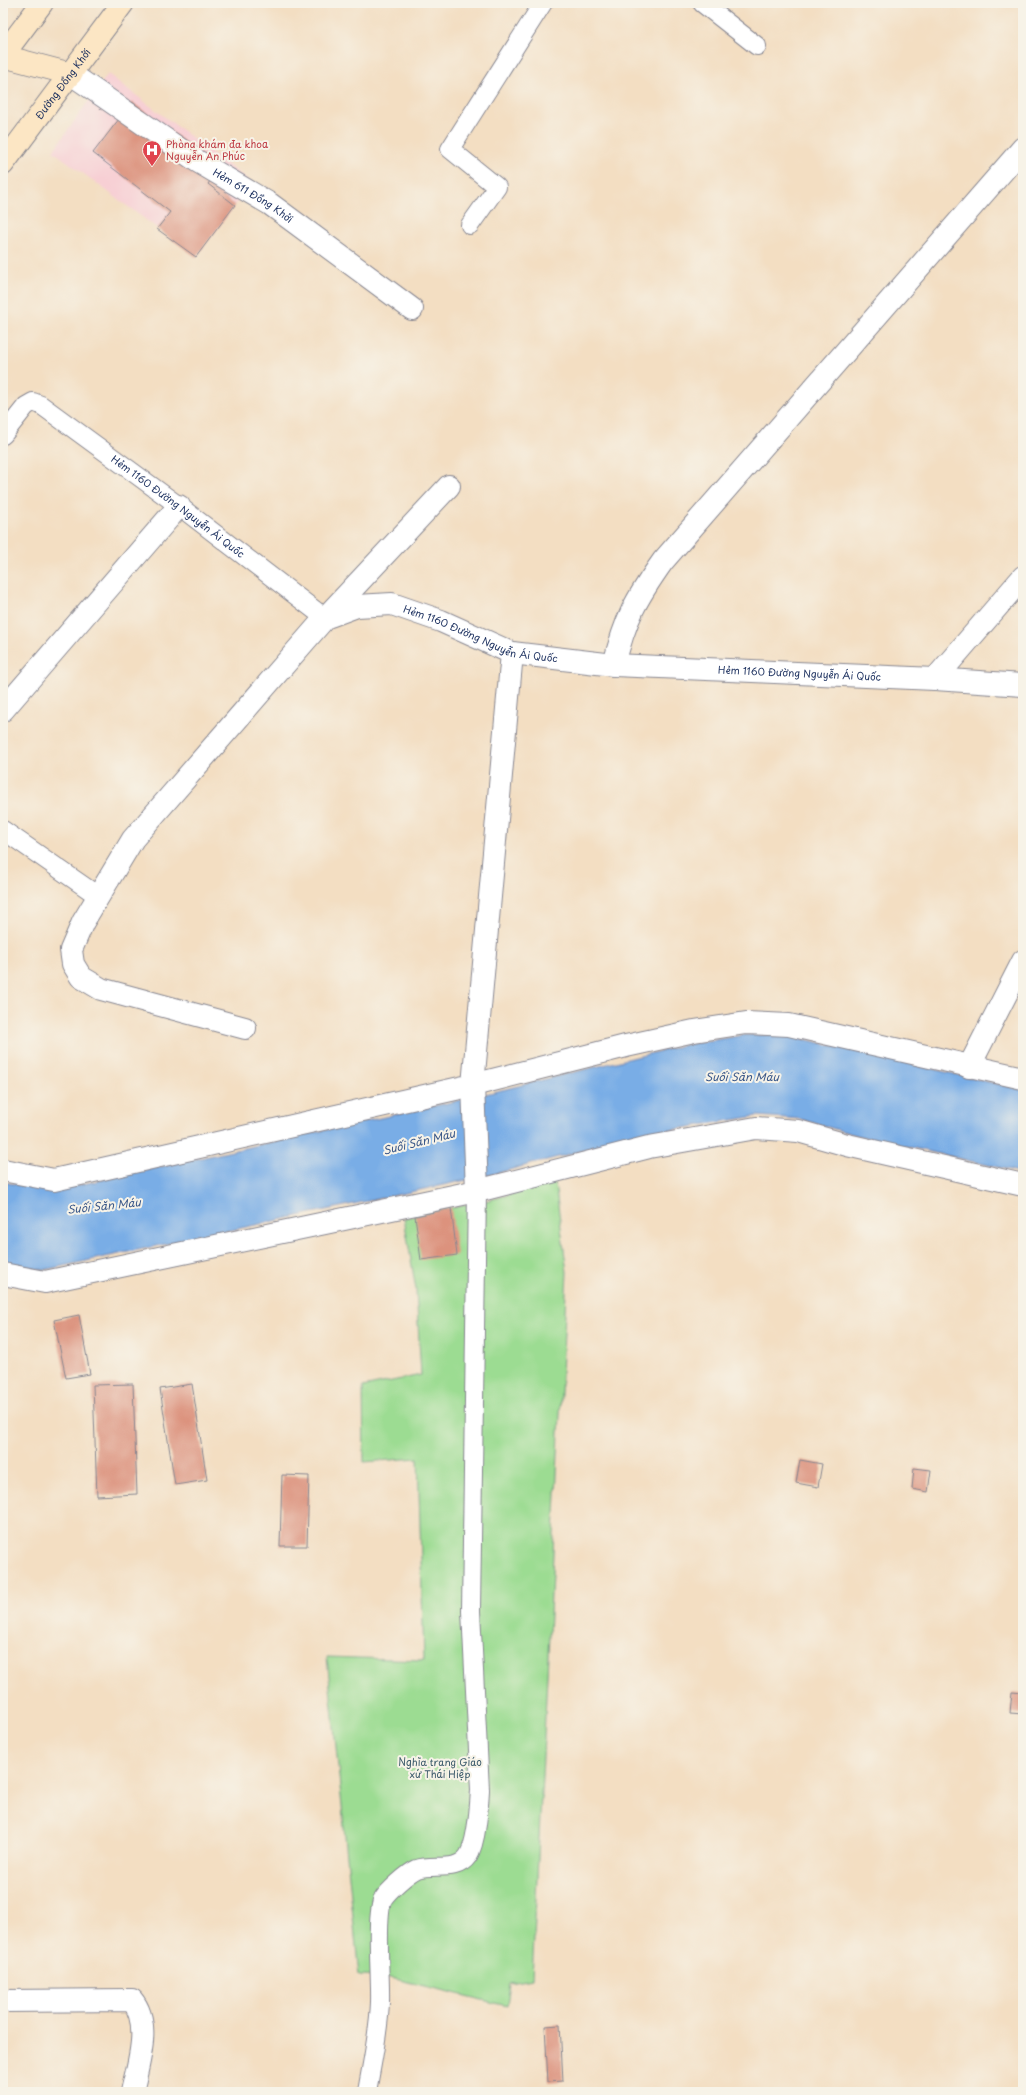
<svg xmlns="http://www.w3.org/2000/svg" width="1026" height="2095" font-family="'Playpen Sans',sans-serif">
	<rect width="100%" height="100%" fill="#f7f3e8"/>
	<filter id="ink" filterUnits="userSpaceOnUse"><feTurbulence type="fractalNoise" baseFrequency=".025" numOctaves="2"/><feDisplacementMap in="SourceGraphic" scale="8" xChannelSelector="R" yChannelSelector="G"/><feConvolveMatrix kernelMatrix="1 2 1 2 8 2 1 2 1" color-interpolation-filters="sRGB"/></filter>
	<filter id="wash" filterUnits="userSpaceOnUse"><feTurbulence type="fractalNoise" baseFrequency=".012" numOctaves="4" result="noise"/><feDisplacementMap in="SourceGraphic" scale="16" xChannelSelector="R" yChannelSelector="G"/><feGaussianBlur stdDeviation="0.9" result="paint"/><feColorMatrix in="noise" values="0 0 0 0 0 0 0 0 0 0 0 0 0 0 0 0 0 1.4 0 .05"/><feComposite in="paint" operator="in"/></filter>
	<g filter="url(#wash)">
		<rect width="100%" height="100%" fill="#f3dec2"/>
		<path fill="#f7cfd4" d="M108 74 252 183 196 257 53 151Z"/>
		<path fill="#9cdc92" stroke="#5c8678" d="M555 1183 567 1272 532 1979 510 1983 507 2006 387 1977 359 1976 327 1657 424 1660 418 1458 364 1462 363 1387 421 1375 416 1290 404 1218 485 1201Z"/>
		<path fill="#79ade6" stroke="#4a6ea2" d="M745 1035H786L1023 1090V1173L856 1135 800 1119 757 1116 645 1134 490 1175 44 1270 3 1262V1182L52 1191 461 1100 689 1044Z"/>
		<g id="blocks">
			<g fill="#dc927d">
				<path d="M132 102 219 168 208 184 235 205 196 257 157 229 170 212 93 153Z"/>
				<path d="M451 1208 457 1255 421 1260 415 1216Z"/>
				<path d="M79 1315 90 1374 66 1378 54 1320Z"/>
				<path d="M133 1384 137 1494 97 1496 93 1385Z"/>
				<path d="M192 1384 207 1480 175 1485 160 1389Z"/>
				<path d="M800 1460 822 1464 818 1487 796 1483Z"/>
				<path d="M914 1468 931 1470 928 1492 912 1489Z"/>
				<path d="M282 1475 309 1476 307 1546H280Z"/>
				<path d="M1012 1692 1023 1693V1714L1010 1713Z"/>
				<path d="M560 2025 563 2081 548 2082 545 2026Z"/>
			</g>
		</g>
	</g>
	<g filter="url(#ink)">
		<use href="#blocks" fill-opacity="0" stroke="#878690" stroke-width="1"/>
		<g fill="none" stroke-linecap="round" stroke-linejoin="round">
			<g stroke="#878690" stroke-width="20">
				<g id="service">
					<path d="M702 3 757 46"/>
					<path d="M470 225 497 187 450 149 543 3"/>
					<path id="s1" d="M3 435 26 406 33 402 41 405 179 506 325 618"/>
					<path d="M3 830 98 896"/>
					<path d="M367 2092C372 2062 379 2032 380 2002 381 1980 375 1915 383 1899 388 1891 408 1873 417 1869 433 1863 456 1873 468 1856 477 1842 479 1807 480 1790L471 1611 477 1191"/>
				</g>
			</g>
			<g stroke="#878690" stroke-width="24">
				<g id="minor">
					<path id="s2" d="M71 74 197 161 270 204 412 309"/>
					<path id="s3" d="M330 616 357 606 392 604 441 621 512 653 614 665 935 679 1023 685"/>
					<path d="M614 665C625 619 636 599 663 561L1023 148"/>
					<path d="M935 679 1023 577"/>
					<path d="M3 710 179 506"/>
					<path d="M245 1028 101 989 81 977 73 964 71 950 83 922 133 839 325 618 449 486"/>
					<path d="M969 1067 1023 961"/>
					<path d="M3 1170 54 1180 473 1085 626 1046 694 1031 746 1023 789 1025 1023 1078"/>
					<path d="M477 1191 473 1085 512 653"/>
					<path d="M3 1274 45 1282 477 1191 649 1147 756 1128 798 1131 847 1145 1023 1185"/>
					<path d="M3 2001 132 2000C152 2024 138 2064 132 2092"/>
				</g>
			</g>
			<g stroke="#878690" stroke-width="24">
				<g id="secondary">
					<path d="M3 55 42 3"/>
					<path d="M3 56 71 74"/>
					<path id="s4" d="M3 164 123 3"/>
				</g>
			</g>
			<use href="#service" stroke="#fff" stroke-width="18"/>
			<use href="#minor" stroke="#fff" stroke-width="22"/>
			<use href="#secondary" stroke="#fce6c4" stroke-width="22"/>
		</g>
	</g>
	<defs>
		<g id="hospital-pin" transform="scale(1)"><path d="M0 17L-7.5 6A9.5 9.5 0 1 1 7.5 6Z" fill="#e0444e" stroke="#f7f3e8"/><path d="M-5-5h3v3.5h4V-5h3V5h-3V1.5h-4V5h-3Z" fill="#fff"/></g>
	</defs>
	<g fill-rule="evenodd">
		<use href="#hospital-pin" x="152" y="150"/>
	</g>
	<g text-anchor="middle" stroke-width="4" stroke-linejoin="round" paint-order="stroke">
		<g font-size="10" fill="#1b2f5e" stroke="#f7f3e8">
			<text dy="4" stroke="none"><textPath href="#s4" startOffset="100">Đường Đồng Khởi</textPath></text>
			<text dy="4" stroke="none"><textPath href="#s2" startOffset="219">Hẻm 611 Đồng Khởi</textPath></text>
			<text dy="4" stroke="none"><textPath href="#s1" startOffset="224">Hẻm 1160 Đường Nguyễn Ái Quốc</textPath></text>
			<text dy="4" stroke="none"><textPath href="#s3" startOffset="158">Hẻm 1160 Đường Nguyễn Ái Quốc</textPath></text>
			<text dy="4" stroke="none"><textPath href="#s3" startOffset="482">Hẻm 1160 Đường Nguyễn Ái Quốc</textPath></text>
		</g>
		<g font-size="10" fill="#be3a42" stroke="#f7f3e8" text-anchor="start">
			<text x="166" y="148">Phòng khám đa khoa<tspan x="166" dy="12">Nguyễn An Phúc</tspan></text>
		</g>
		<g font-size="10" fill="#3b5a6b" stroke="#f7f3e8">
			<text x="440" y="1766">Nghĩa trang Giáo<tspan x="440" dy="12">xứ Thái Hiệp</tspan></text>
		</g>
		<g font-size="11" font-style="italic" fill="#375587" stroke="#f7f3e8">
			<text x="742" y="1081">Suối Săn Máu</text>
			<text transform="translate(419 1142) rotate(-14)" y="4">Suối Săn Máu</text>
			<text transform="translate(104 1206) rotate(-6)" y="4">Suối Săn Máu</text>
		</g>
	</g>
	<rect width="1026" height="2095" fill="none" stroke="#f7f3e8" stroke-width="16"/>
</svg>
